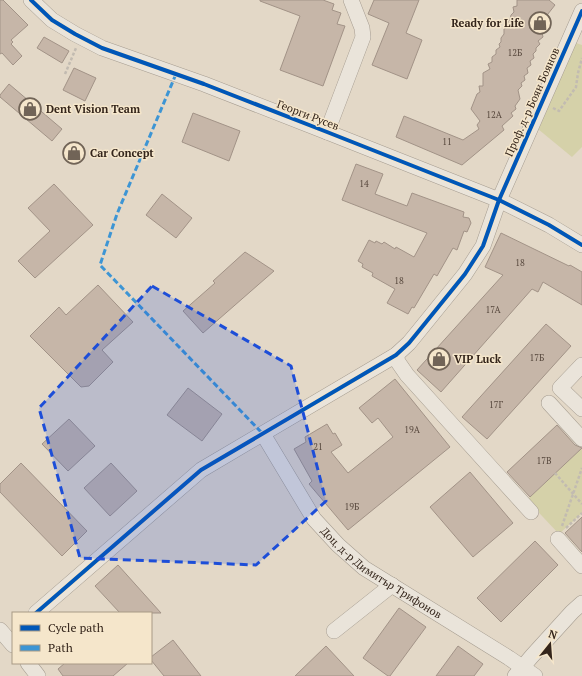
<svg xmlns="http://www.w3.org/2000/svg" width="582" height="676" font-family="'PT Serif',serif">
	<rect width="100%" height="100%" fill="#e3d8c7"/>
	<g fill="#d5d1a9">
		<path d="M576 43 582 45V147L572 157 538 129Z"/>
		<path d="M582 448V513L559 534 527 500Z"/>
	</g>
	<g fill="#c6b6a8" stroke="#a29387">
		<path d="M0 0H3L28 25 11 40 13 42 11 44 22 56 13 65 2 53 0 54Z"/>
		<path d="M260 0H323L334 4 332 10 341 13 337 24 345 26 323 86 280 70 300 16 260 1Z"/>
		<path d="M374 0H419L406 33 422 40 407 79 372 65 389 23 368 14Z"/>
		<path d="M517 0H549L555 5 544 19 550 21 545 27 546 31 542 33 543 37 538 41 540 44 536 48V51L533 54 534 58 530 61 531 65 527 68 528 73 524 76 525 80 521 83 522 86 518 90 520 99 515 106 516 109 511 113 513 116 502 126 504 130 462 165 396 137 404 116 463 140 479 129 477 125 480 121 471 109 477 94 480 92 479 86H483V73L490 69 488 64 492 62V57L496 54V50L500 47 499 44 501 42V38L504 34V29L507 27V22L510 20 511 15 514 12 513 7 517 6Z"/>
		<path d="M44 37 69 51 62 63 37 48Z"/>
		<path d="M74 68 96 78 85 101 63 90Z"/>
		<path d="M9 84 62 129 52 141 0 97V95Z"/>
		<path d="M193 113 240 131 229 161 182 142Z"/>
		<path d="M356 164 383 174 375 194 407 206 412 193 464 212 463 217 469 218 471 223 467 232 464 231 457 250 453 248 437 276 434 274 414 308 412 307 408 314 387 303 395 289 372 276 373 273 362 267 363 264 358 261 369 240 375 243 376 241 382 244 384 242 395 249 396 247 414 257 427 233 342 200Z"/>
		<path d="M54 184 93 225 35 278 18 261 50 231 28 208Z"/>
		<path d="M162 194 192 218 176 238 146 215Z"/>
		<path d="M501 233 569 266 570 265 582 272V305L543 282 538 292 532 289 441 392 417 370 503 275 485 267Z"/>
		<path d="M245 252 274 271 203 333 183 311 215 283 213 281Z"/>
		<path d="M98 285 133 322 102 350 113 362 89 386 81 387 30 336 59 307 66 315Z"/>
		<path d="M546 324 571 346 487 439 462 417Z"/>
		<path d="M395 379 450 447 348 530 309 484 312 481 294 449 306 442 305 437 327 424 333 434 335 433 342 445 331 452 348 473 393 437 378 418 372 423 359 408Z"/>
		<path d="M188 388 222 414 202 441 167 415Z"/>
		<path d="M69 419 95 446 68 471 42 444Z"/>
		<path d="M557 425 575 445 582 448 530 497 507 472Z"/>
		<path d="M21 463 87 531 62 556 0 492V484Z"/>
		<path d="M111 463 137 491 110 516 84 488Z"/>
		<path d="M470 472 513 523 473 557 430 507Z"/>
		<path d="M582 517V552L565 533Z"/>
		<path d="M535 541 558 565 501 622 477 598Z"/>
		<path d="M118 565 161 613H120L95 586Z"/>
		<path d="M399 608 426 627 390 676H388L363 658Z"/>
		<path d="M173 640 201 676H164L151 660V657Z"/>
		<path d="M326 646 354 676H295Z"/>
		<path d="M458 646 483 664 474 676H436Z"/>
		<path d="M65 663H128L113 676H63L58 669Z"/>
	</g>
	<g fill="none" stroke-linecap="round" stroke-linejoin="round">
		<g stroke="#a69d91" stroke-width="16">
			<g id="minor">
				<path d="M31 0 52 20 75 34 102 48 204 84 327 132 499 200 549 225 582 245"/>
				<path d="M327 132 363 37 362 28 351 0"/>
				<path d="M396 355 398 362 407 375 531 512"/>
				<path d="M582 365 560 388 582 409"/>
				<path d="M549 403 582 439"/>
				<path id="s1" d="M263 434 314 519 338 545 364 568 509 658 535 676"/>
				<path d="M558 539 582 566"/>
				<path d="M36 613 201 470 396 355 409 343 418 332 465 274 483 246 499 200 582 11"/>
				<path d="M0 630 13 645"/>
				<path d="M334 631 392 585"/>
				<path d="M28 663 38 676"/>
				<path d="M515 676 532 656 572 612 582 603"/>
			</g>
		</g>
		<g stroke="#c2bbb1" stroke-width="2.5" stroke-dasharray="3 2" stroke-linecap="butt">
			<path d="M65 74 76 48"/>
			<path d="M553 108 559 111 576 87 578 73 582 58"/>
			<path d="M555 473 582 504"/>
			<path d="M562 526 582 468"/>
			<path d="M566 528 582 513"/>
		</g>
		<use href="#minor" stroke="#eae4da" stroke-width="15"/>
		<path stroke="#3d95d4" stroke-width="3" stroke-dasharray="6 3" stroke-linecap="butt" d="M176 74 117 214 100 265 263 434"/>
		<g stroke="#f5e6cb" stroke-width="6">
			<g id="cycleway">
				<path d="M31 0 52 20 75 34 102 48 204 84 327 132 499 200 549 225 582 245"/>
				<path d="M36 613 201 470 396 355 409 343 418 332 465 274 483 246 499 200 582 11"/>
			</g>
		</g>
		<use href="#cycleway" stroke="#0057b8" stroke-width="4"/>
	</g>
	<path fill="#1d4ed8" fill-opacity="0.2" stroke="#1d4ed8" stroke-width="3" stroke-dasharray="8 5" stroke-linejoin="round" d="M152 286 291 366 326 501 256 565 80 558 39 408Z"/>
	<defs>
		<g id="shop-ring" transform="scale(1.15)"><circle r="9.5" fill="#f5e6cb" stroke="#716457" stroke-width="1.5"/><path d="M-5-2.5h2.3a2.7 3.5 0 0 1 5.4 0H5L5.5 6h-11ZM-1.5-2.5h3a1.5 2.3 0 0 0-3 0Z" fill="#716457"/></g>
	</defs>
	<g fill-rule="evenodd">
		<use href="#shop-ring" x="540" y="23"/>
		<use href="#shop-ring" x="30" y="109"/>
		<use href="#shop-ring" x="74" y="153"/>
		<use href="#shop-ring" x="439" y="359"/>
	</g>
	<g text-anchor="middle" stroke-width="3" stroke-linejoin="round" paint-order="stroke">
		<g font-size="9" fill="#58493e">
			<text x="515" y="56">12Б</text>
			<text x="494" y="118">12А</text>
			<text x="447" y="145">11</text>
			<text x="364" y="187">14</text>
			<text x="520" y="266">18</text>
			<text x="399" y="284">18</text>
			<text x="493" y="313">17А</text>
			<text x="537" y="361">17Б</text>
			<text x="496" y="408">17Г</text>
			<text x="412" y="433">19А</text>
			<text x="318" y="450">21</text>
			<text x="544" y="464">17В</text>
			<text x="352" y="510">19Б</text>
		</g>
		<g font-size="11" font-weight="bold" fill="#34251b" stroke="#f5e6cb" text-anchor="start">
			<text x="524" y="27" text-anchor="end">Ready for Life</text>
			<text x="46" y="113">Dent Vision Team</text>
			<text x="90" y="157">Car Concept</text>
			<text x="454" y="363">VIP Luck</text>
		</g>
		<g font-size="11" fill="#34251b" stroke="#f5e6cb">
			<text transform="translate(532 102) rotate(-66)" y="4">Проф. д-р Боян Боянов</text>
			<text transform="translate(308 115) rotate(21)" y="4">Георги Русев</text>
			<text dy="4" stroke="none"><textPath href="#s1" startOffset="186">Доц. д-р Димитър Трифонов</textPath></text>
		</g>
	</g>
	<rect x="12" y="612" width="140" height="52" fill="#f5e6cb" stroke="#a89985"/>
	<rect x="20" y="625" width="20" height="6" fill="#0057b8" stroke="#a89985"/>
	<text x="48" y="632" font-size="12" fill="#34251b">Cycle path</text>
	<rect x="20" y="645" width="20" height="6" fill="#3d95d4" stroke="#a89985"/>
	<text x="48" y="652" font-size="12" fill="#34251b">Path</text>
	<g transform="translate(550 644) rotate(17)" stroke="#f5e6cb" stroke-width="3" paint-order="stroke">
	<path d="M0-3L7 15L0 10L-7 15Z" fill="#34251b"/>
	<text y="-6" font-size="11" font-weight="bold" text-anchor="middle" fill="#34251b">N</text>
	</g>
</svg>
